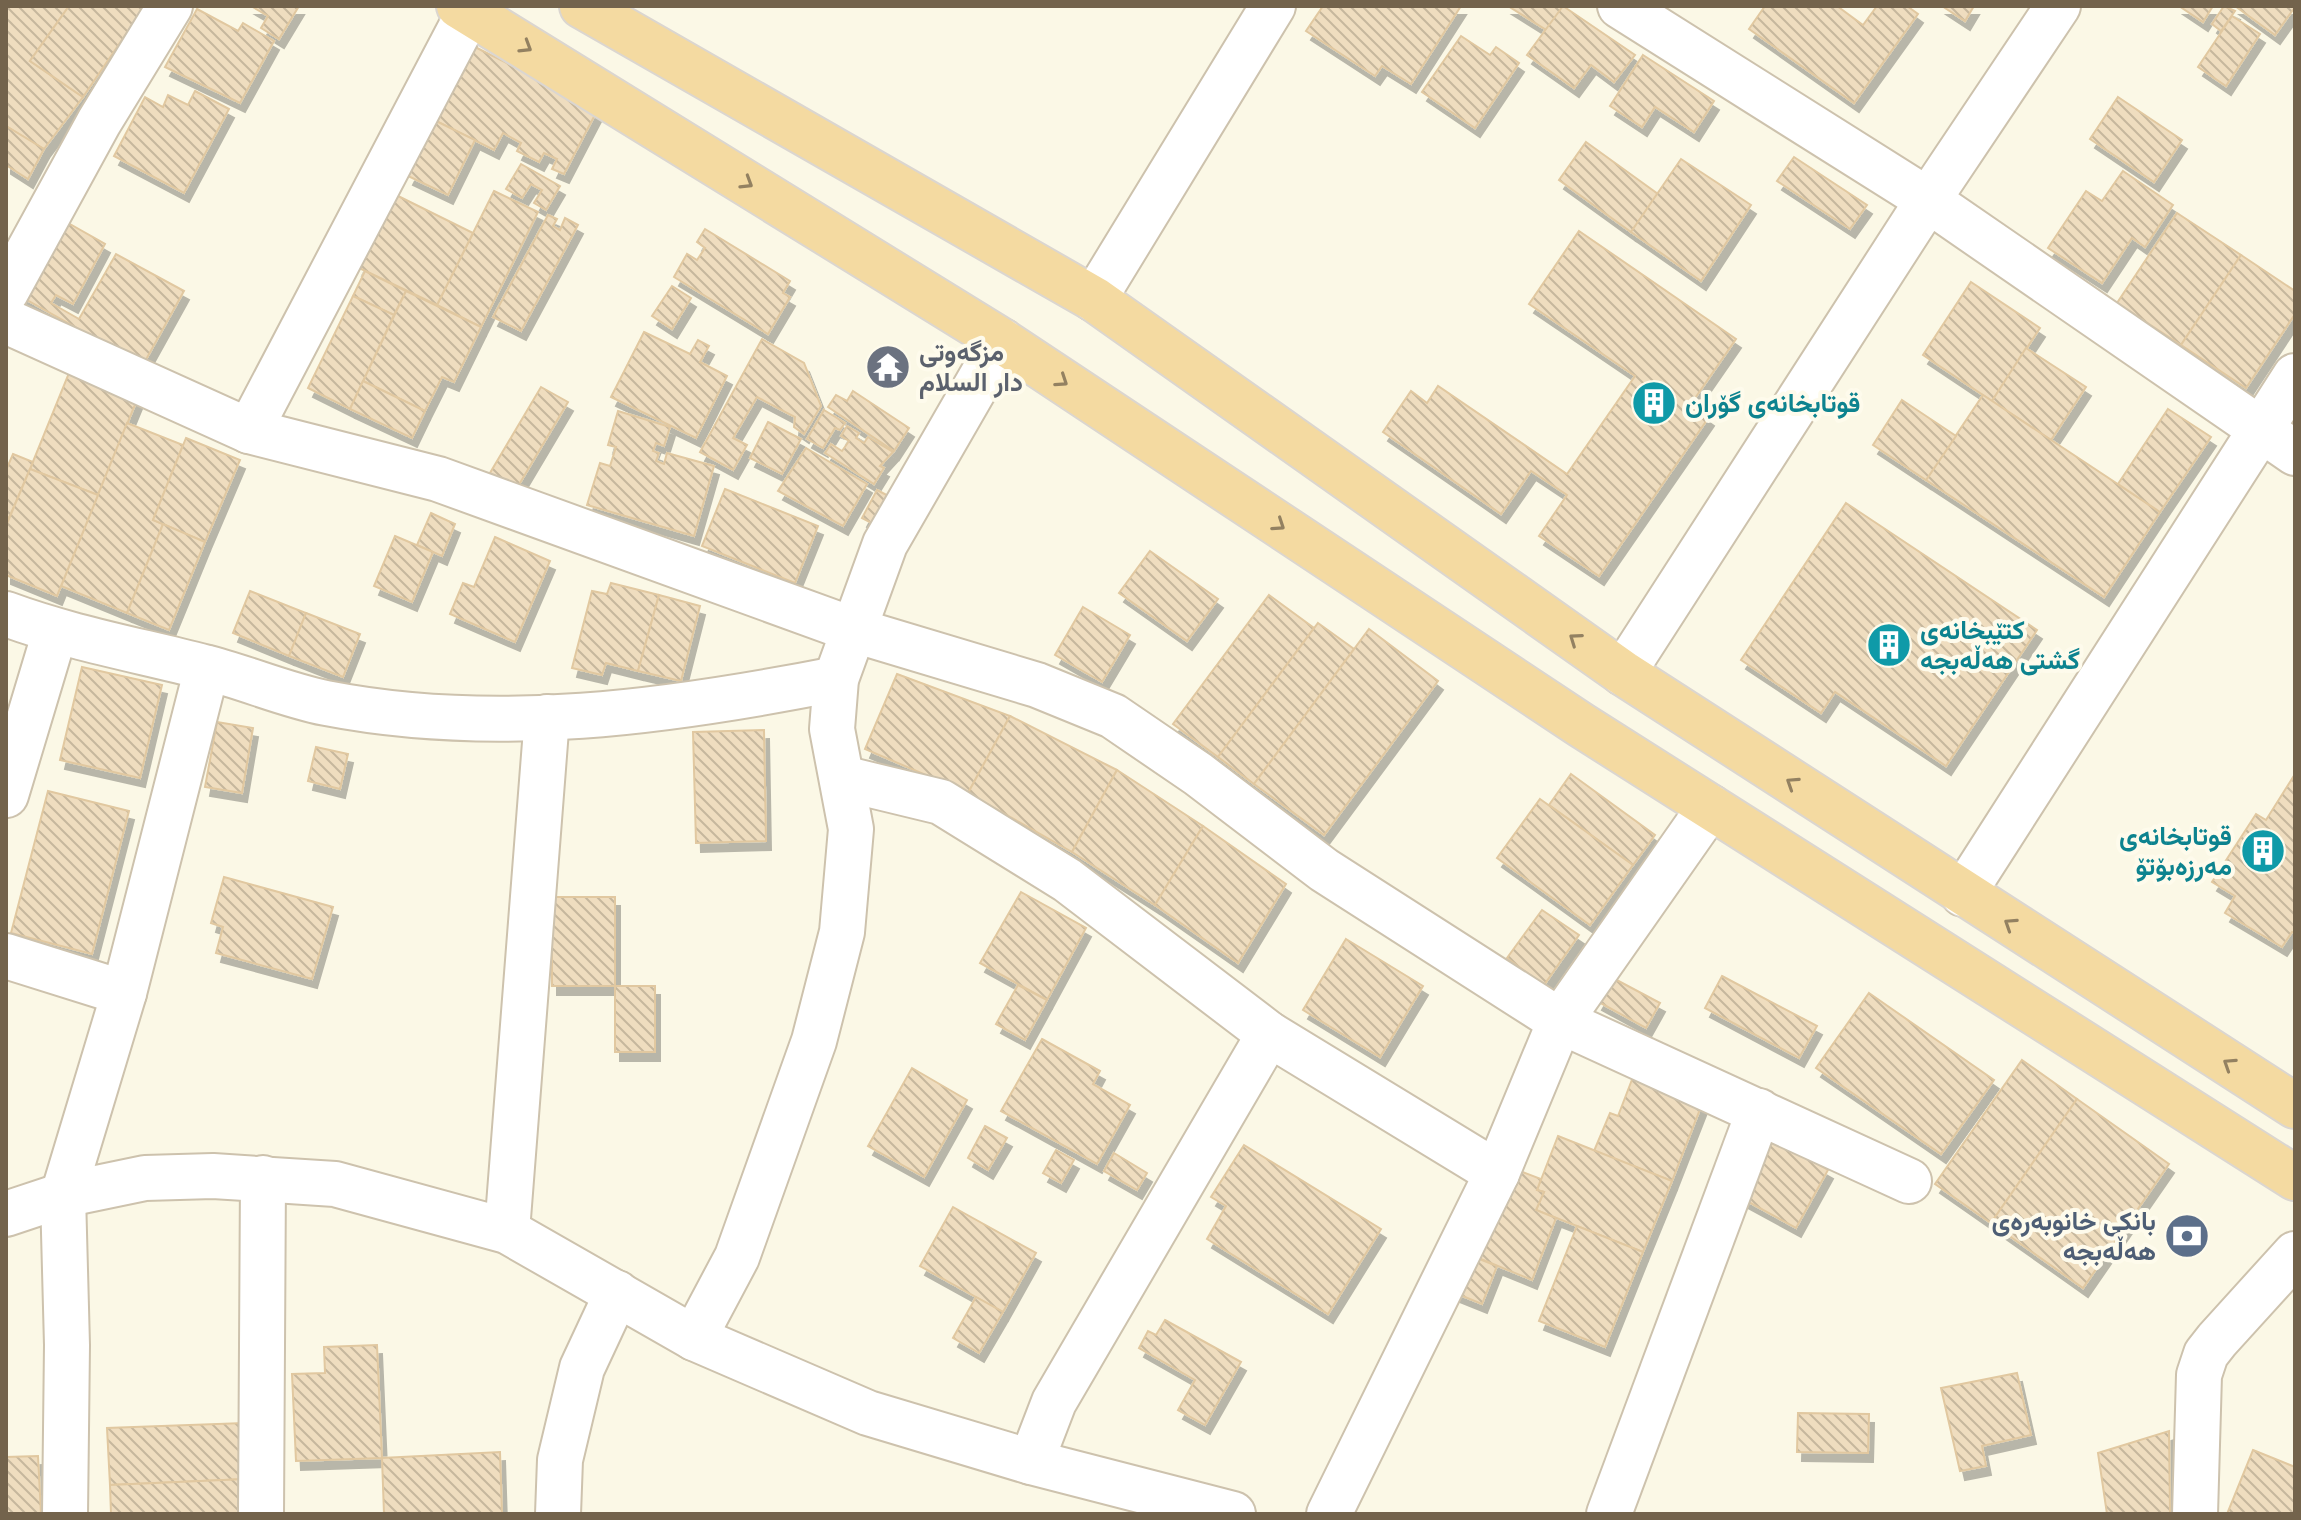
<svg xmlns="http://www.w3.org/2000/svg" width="2301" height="1520" font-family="Overpass,Vazirmatn,sans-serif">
	<defs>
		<pattern id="building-back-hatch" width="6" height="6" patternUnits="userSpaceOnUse" patternTransform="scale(2)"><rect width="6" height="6" fill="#efddbf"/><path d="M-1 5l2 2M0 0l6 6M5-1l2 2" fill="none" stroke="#c6b79d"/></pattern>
		<filter id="shadow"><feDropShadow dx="5" dy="9" stdDeviation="0" flood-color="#0004"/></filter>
	</defs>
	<rect width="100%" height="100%" fill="#fbf8e6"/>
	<g fill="url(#building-back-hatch)" stroke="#e1c8a0" stroke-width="2" filter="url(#shadow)">
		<path d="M6 6H69L30 61 83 97 44 149 6 126Z"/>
		<path d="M69 6H145L83 97 30 61Z"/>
		<path d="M251 6H299L279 39 261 28 268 16Z"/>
		<path d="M1323 6H1461L1411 84 1382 66 1375 76 1306 31Z"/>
		<path d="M1508 6H1563L1548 31Z"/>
		<path d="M1563 6 1635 55 1614 82 1591 65 1574 88 1527 55Z"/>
		<path d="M1765 6H1837L1863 25 1877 6H1907L1918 14 1854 103 1749 29Z"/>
		<path d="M1942 6H1974L1965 21Z"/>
		<path d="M2179 6H2213L2203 22Z"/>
		<path d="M2224 6 2235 11 2221 31 2212 24Z"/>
		<path d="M2235 6H2295V7L2275 35Z"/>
		<path d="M197 9 238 31 243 23 274 41 240 103 165 67Z"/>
		<path d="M2232 16 2260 34 2226 86 2198 67Z"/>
		<path d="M1461 36 1490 55 1496 47 1519 63 1475 128 1422 92Z"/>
		<path d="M475 47 598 109 564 174 552 169 557 159 544 153 539 162 517 151 521 143 503 133 494 150 436 121Z"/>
		<path d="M1643 55 1714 101 1694 132 1655 107 1642 127 1610 106Z"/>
		<path d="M195 91 229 109 184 193 114 156 145 97 163 107 168 95 188 105Z"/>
		<path d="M2118 97 2182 140 2154 182 2090 139Z"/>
		<path d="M436 121 475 140 448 195 408 176Z"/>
		<path d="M6 126 44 149 28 179 6 165Z"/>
		<path d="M1586 142 1658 194 1631 232 1559 180Z"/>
		<path d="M1794 157 1867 205 1850 229 1777 181Z"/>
		<path d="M1681 159 1751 205 1701 281 1631 232Z"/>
		<path d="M521 164 560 186 546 210 534 203 542 190 531 184 522 198 506 189Z"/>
		<path d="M2123 171 2173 205 2145 247 2132 238 2102 283 2048 248 2086 191 2102 201Z"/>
		<path d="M494 191 538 212 481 327 437 305Z"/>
		<path d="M394 194 473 233 437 305 357 267Z"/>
		<path d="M2177 213 2241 255 2181 345 2117 303Z"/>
		<path d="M54 215 105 244 73 304 56 295 51 303 79 319 116 254 184 291 143 365 11 291Z"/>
		<path d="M548 215 557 219 553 226 560 230 565 218 578 225 521 331 493 317Z"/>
		<path d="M705 229 790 281 783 293 790 297 768 334 674 277 687 254 697 260 705 248 697 242Z"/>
		<path d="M1579 231 1736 339 1691 404 1709 417 1599 576 1539 536 1567 495 1531 471 1501 514 1383 432 1411 391 1427 403 1438 386 1567 474 1635 376 1529 304Z"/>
		<path d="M2241 255 2295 291V314L2246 388 2181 345Z"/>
		<path d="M365 271 406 291 394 315 353 296Z"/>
		<path d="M1971 282 2040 328 1992 401 1923 355Z"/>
		<path d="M672 286 691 298 672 329 652 316Z"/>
		<path d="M406 291 481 327 454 382 442 377 425 411 363 381Z"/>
		<path d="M353 296 394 315 350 409 308 388Z"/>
		<path d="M644 332 690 354 698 340 709 346 700 362 727 376 696 438 611 397Z"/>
		<path d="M762 339 804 363 821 406 804 434 794 427 795 417 757 397 733 438 747 445 733 470 700 452Z"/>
		<path d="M2026 348 2086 387 2051 440 1992 401Z"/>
		<path d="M71 368 139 395 98 495 30 469Z"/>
		<path d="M363 381 425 411 412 438 350 409Z"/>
		<path d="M541 387 568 402 517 488 490 473Z"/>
		<path d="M853 391 909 428 894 451 828 407 836 395 847 401Z"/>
		<path d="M1983 395 2160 512 2104 597 1926 480Z"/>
		<path d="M1902 400 1956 436 1926 480 1873 445Z"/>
		<path d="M2168 409 2211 437 2160 512 2118 484Z"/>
		<path d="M824 410 845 423 840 430 835 428 823 448 807 439Z"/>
		<path d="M618 411 670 427 664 446 656 443 653 451 659 453 656 461 664 464 667 453 714 466 694 536 587 505 600 463 610 466 616 447 608 445Z"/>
		<path d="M768 422 801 439 782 474 750 458Z"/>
		<path d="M127 423 183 445 153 520 163 524 127 613 61 586Z"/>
		<path d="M847 426 859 433 856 438 864 443 868 437 893 452 880 466 884 468 874 484 825 453 831 444 842 451 849 441 841 436Z"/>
		<path d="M186 438 240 460 205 542 153 520Z"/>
		<path d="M806 448 867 484 843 526 778 491Z"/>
		<path d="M13 454 33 462 9 518 6 516V470Z"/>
		<path d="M30 469 98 495 57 596 6 575V526Z"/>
		<path d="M725 489 818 526 795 583 702 546Z"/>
		<path d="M877 490 896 500 881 528 862 518Z"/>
		<path d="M1846 503 2037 630 1946 766 1835 692 1821 713 1741 660Z"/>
		<path d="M431 513 455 524 442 556 417 545Z"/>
		<path d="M163 524 205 542 169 630 127 613Z"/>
		<path d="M395 536 433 552 412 602 374 586Z"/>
		<path d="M495 537 550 561 515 642 450 614 463 583 474 587Z"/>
		<path d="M1150 551 1218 599 1187 641 1119 593Z"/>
		<path d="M611 583 659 595 638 671 606 663 602 675 572 668 592 591 607 594Z"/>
		<path d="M250 591 306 613 289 656 233 633Z"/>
		<path d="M659 595 700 606 681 681 638 671Z"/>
		<path d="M1269 595 1314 628 1218 757 1173 724Z"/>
		<path d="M1083 607 1130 635 1102 682 1055 655Z"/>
		<path d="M306 613 360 634 343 677 289 656Z"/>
		<path d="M1318 623 1354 649 1254 784 1218 757Z"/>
		<path d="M1369 629 1438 681 1324 835 1254 784Z"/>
		<path d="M82 667 162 685 140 778 60 760Z"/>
		<path d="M897 674 1010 716 968 793 865 749Z"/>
		<path d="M1010 716 1117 770 1072 852 968 793Z"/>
		<path d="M217 722 253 728 242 793 205 787Z"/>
		<path d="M764 730 766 841 696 843 693 732Z"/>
		<path d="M316 747 348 754 340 789 308 781Z"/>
		<path d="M1117 770 1203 826 1155 905 1072 852Z"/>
		<path d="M1571 774 1655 835 1633 865 1549 805Z"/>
		<path d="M2295 774V933L2292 932 2282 947 2225 913 2235 896 2212 882 2256 814 2266 820Z"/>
		<path d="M48 791 129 811 92 954 11 933Z"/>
		<path d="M1540 799 1633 865 1590 925 1497 858Z"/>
		<path d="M1203 826 1286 884 1238 963 1155 905Z"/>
		<path d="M224 877 333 907 312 979 216 953 223 927 211 923Z"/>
		<path d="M1021 892 1086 928 1047 1000 980 963Z"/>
		<rect x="552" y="897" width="63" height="89"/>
		<path d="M1542 910 1579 935 1544 985 1507 958Z"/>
		<path d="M1346 939 1423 986 1380 1057 1303 1010Z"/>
		<path d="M1722 976 1817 1026 1799 1058 1705 1008Z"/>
		<path d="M1611 977 1660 1003 1646 1028 1597 1001Z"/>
		<path d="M1018 985 1047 1000 1025 1040 996 1024Z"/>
		<rect x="615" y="986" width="40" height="66"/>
		<path d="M1869 993 1994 1080 1941 1154 1816 1068Z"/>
		<path d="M1042 1039 1100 1071 1093 1084 1130 1105 1097 1164 1001 1111Z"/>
		<path d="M2022 1060 2077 1099 1991 1223 1935 1184Z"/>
		<path d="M912 1068 967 1100 924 1177 868 1146Z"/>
		<path d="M1633 1077 1702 1104 1672 1181 1594 1151 1610 1113 1618 1116Z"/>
		<path d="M2077 1099 2169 1164 2083 1288 1991 1223Z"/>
		<path d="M985 1126 1007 1138 988 1170 968 1158Z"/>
		<path d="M1766 1135 1828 1170 1796 1228 1734 1194Z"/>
		<path d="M1558 1136 1672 1181 1643 1252 1536 1210 1544 1192 1537 1190Z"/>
		<path d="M1244 1145 1381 1229 1328 1314 1207 1239 1226 1206 1211 1197Z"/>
		<path d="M1056 1150 1074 1160 1061 1183 1043 1173Z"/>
		<path d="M1114 1153 1147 1173 1137 1190 1104 1171Z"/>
		<path d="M1512 1168 1541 1179 1537 1190 1544 1192 1536 1210 1556 1218 1532 1280 1476 1257Z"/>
		<path d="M953 1207 1036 1253 1003 1312 920 1266Z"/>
		<path d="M1577 1226 1643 1252 1605 1347 1539 1321Z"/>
		<path d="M1459 1251 1497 1266 1482 1304 1455 1293Z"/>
		<path d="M976 1297 1003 1312 979 1353 953 1338Z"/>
		<path d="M1165 1320 1241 1362 1205 1425 1178 1410 1195 1380 1139 1348 1148 1331 1156 1335Z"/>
		<path d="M377 1345 382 1458 296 1461 292 1374 325 1373 324 1347Z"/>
		<path d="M2017 1373 2031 1435 1982 1446 1986 1466 1960 1471 1941 1388Z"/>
		<path d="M1798 1413 1869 1414 1868 1453 1797 1452Z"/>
		<path d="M244 1423 246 1479 110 1485 107 1428Z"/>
		<path d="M2169 1431 2170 1514H2107L2098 1453Z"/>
		<path d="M2253 1450 2295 1467V1514H2227Z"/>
		<path d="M500 1452 502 1514H384L382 1458Z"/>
		<path d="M38 1456 41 1514H6V1457Z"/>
		<path d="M246 1479 247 1514H111L110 1485Z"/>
	</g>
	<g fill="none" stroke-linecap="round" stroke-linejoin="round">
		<g stroke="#cdc2ad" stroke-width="48">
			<g id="minor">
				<path d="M1620 6 1928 200 2295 453"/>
				<path d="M6 292 99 122 170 6"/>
				<path d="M1094 299 1273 6"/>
				<path d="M6 321 249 431 438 479 854 630 1037 685 1113 716 1198 774 1324 870 1560 1021 1909 1181"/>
				<path d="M249 431 469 12"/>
				<path d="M6 614C71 638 138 650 204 667 245 677 285 695 326 703 496 736 668 712 836 679"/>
				<path d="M1623 673 1928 200 2058 6"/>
				<path d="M842 778 941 802 1067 880 1269 1034 1497 1173"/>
				<path d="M6 795 55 632"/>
				<path d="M1963 894 2295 376"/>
				<path d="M6 956 124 993"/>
				<path d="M6 1214 63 1195 145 1178 213 1176 335 1184 507 1231 694 1338 868 1413 1031 1462 1233 1514"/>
				<path d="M507 1231 547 717"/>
				<path d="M694 1338 737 1257 814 1041 842 932 851 829 832 729 836 679 885 544 1002 341"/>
				<path d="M1031 1462 1054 1402 1269 1034"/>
				<path d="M65 1514 67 1345 63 1195 124 993 207 668"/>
				<path d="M261 1514 263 1178"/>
				<path d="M558 1514 560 1460 582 1368 617 1293"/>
				<path d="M1329 1514 1497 1173 1560 1021 1710 807"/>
				<path d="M1609 1514 1759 1111"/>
				<path d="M2195 1514 2199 1375 2206 1354 2217 1340 2295 1254"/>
			</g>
		</g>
		<g stroke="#dbd6d0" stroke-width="48">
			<g id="trunk">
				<path d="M459 6 1002 341 1581 725 2295 1178"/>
				<path d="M582 6 1094 299 1623 673 2295 1106"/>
			</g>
		</g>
		<use href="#minor" stroke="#fff" stroke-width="44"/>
		<use href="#trunk" stroke="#f4daa1" stroke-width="44"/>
	</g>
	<defs><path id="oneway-chevron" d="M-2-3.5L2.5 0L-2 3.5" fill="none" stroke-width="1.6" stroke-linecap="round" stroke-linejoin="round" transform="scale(2)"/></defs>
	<g stroke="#938161">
		<use href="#oneway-chevron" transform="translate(526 47) rotate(32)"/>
		<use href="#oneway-chevron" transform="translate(747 183) rotate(32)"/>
		<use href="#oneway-chevron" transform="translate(1062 381) rotate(34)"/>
		<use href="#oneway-chevron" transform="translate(1279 525) rotate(34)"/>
		<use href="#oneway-chevron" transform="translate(1575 639) rotate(-145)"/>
		<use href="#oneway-chevron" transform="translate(1792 783) rotate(-147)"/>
		<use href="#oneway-chevron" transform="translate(2010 924) rotate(-147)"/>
		<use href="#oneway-chevron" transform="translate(2229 1064) rotate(-147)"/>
	</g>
	<defs>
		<g id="temple-disc" transform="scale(2.3)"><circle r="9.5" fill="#6b7280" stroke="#fefbec"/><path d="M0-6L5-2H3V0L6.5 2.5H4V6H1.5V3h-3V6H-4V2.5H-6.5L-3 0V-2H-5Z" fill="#fff"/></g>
		<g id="building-disc" transform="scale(2.3)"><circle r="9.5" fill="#0f9aa8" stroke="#fefbec"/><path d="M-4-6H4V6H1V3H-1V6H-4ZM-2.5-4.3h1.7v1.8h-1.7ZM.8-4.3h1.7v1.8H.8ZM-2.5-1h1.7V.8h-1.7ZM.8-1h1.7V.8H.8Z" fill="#fff"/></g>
		<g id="bank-disc" transform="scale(2.3)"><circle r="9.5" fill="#5c6f8a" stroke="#fefbec"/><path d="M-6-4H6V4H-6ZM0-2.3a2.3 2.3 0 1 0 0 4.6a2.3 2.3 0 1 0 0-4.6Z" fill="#fff"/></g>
	</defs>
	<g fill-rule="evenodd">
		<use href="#temple-disc" x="888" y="367"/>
		<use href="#building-disc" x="1654" y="403"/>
		<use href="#building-disc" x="1889" y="645"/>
		<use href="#building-disc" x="2263" y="851"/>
		<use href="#bank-disc" x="2187" y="1236"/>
	</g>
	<g text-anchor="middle" stroke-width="8" stroke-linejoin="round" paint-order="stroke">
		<g font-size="26" font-weight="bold" fill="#5b616d" stroke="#fefbec" text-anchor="start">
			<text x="919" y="361">مزگەوتی<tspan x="919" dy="30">دار السلام</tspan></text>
		</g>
		<g font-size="26" font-weight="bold" fill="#0d838f" stroke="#fefbec" text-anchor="start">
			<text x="1685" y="412">قوتابخانەی گۆران</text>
			<text x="1920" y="639">کتێبخانەی<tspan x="1920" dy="30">گشتی هەڵەبجە</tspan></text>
			<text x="2232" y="845" text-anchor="end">قوتابخانەی<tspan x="2232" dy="30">مەرزەبۆتۆ</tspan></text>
		</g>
		<g font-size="26" font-weight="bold" fill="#4e5e75" stroke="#fefbec" text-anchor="end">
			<text x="2156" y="1230">بانکی خانوبەرەی<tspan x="2156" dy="30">هەڵەبجە</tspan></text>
		</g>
	</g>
	<rect width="2301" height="1520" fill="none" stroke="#73634c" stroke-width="16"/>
</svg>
